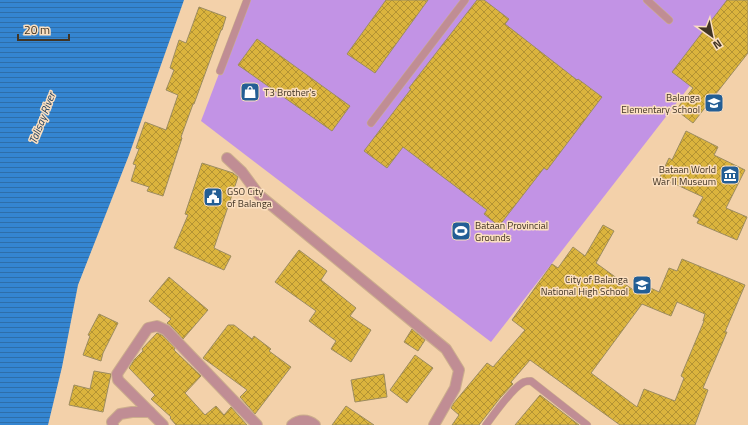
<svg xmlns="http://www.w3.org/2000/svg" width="748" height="425" font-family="'Titillium Web',sans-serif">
	<defs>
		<pattern id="water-rules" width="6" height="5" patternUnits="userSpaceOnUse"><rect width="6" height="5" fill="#3485d1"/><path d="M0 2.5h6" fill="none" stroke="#2e6ea9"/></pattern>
		<pattern id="building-cross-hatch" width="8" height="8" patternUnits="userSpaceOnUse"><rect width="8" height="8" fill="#dbb43d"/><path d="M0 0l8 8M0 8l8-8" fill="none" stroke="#b39333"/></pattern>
	</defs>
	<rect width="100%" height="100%" fill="#f3d1aa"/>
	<path fill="#c293e5" d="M247 0H748V11L491 342 201 121Z"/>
	<path fill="url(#water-rules)" d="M0 0H184L129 155 78 285 62 367 48 425H0Z"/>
	<g fill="url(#building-cross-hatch)" stroke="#9c8c60" fill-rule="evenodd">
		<path d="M386 0H428L375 73 347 54Z"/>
		<path d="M477 0H484L509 19 505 24 577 80 578 79 602 97 547 170 544 168 499 226 484 214 487 210 403 147 387 168 364 151 411 89 409 88Z"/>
		<path d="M727 0H748V53L693 123 676 110 693 88 672 72Z"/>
		<path d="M199 7 226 17 222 30H221L194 104H193L181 137 182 138 163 196 147 191 149 187 131 181 136 165 133 164 139 149 136 148 145 122 166 130 178 95 166 90 174 70 170 68 179 40 186 43Z"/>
		<path d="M257 39 350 106 332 131 238 65Z"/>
		<path d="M686 131 718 147 714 155 745 170 726 208 747 217 737 240 697 223 699 219 693 216 703 197 660 177 669 158 672 160Z"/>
		<path d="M202 163 233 173 238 177 214 248 231 256 224 270 174 248 188 215 185 214Z"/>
		<path d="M603 225 614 231 596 263 636 292 640 283 659 292 669 268 677 271 682 259 745 285 725 332H727L703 388 708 390 695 425H620L530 360 511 382 513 384 500 398 479 425H452L459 415 451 408 453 404 487 363 493 367 525 330 512 320 552 264 558 268 573 247 585 256ZM677 302 705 314 703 321H704L681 376 684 378 675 401 644 389 637 407 591 373 642 304 671 316Z"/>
		<path d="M299 250 327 271 321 280 356 308 350 316 371 330 351 362 331 349 336 341 309 321 316 311 275 282Z"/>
		<path d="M169 277 208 310 183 339 171 326 167 323 171 319 149 301Z"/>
		<path d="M99 314 118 323 103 353 101 361 83 355 90 336 88 335Z"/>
		<path d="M228 325H234L252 339 254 336 271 349 269 351 291 367 255 414 240 397 247 390 203 358Z"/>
		<path d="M412 329 425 340 418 351 404 342Z"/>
		<path d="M157 333 162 335 175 348 174 350 201 376 185 393 205 415 216 406 224 415 231 407 247 425H176L170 418 171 417 151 399 155 395 129 368 134 360 143 351 142 349Z"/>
		<path d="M415 355 433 368 407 403 390 390Z"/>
		<path d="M94 371 111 374 103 412 69 405 74 385 90 389Z"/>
		<path d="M384 374 387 397 355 402 351 380Z"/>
		<path d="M540 395 579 425H515Z"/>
		<path d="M346 406 374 425H332Z"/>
	</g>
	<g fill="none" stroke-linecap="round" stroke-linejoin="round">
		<g stroke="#ccae8d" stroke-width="8">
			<g id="lane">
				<path d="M647 0 669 20"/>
				<path d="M220 71 247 0"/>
				<path d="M371 123 465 0"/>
				<path d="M486 425C494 414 513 387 524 382 527 381 528 381 531 381L587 425"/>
			</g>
		</g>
		<g stroke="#ccae8d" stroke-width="12">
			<g id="street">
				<path d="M227 158 242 172 259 195 446 349 459 370 455 388 434 425"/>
				<path d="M113 425 112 422 120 414 132 412H150"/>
				<path d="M163 425 118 380 117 374 148 328 157 326 166 330 257 425"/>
				<path d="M292 425C299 419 308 419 315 425"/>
			</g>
		</g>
		<use href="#lane" stroke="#c08d94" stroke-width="7"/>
		<use href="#street" stroke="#c08d94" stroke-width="10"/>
	</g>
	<defs>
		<g id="shop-square" transform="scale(1)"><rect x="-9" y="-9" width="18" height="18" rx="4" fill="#235e95" stroke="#fbdfc0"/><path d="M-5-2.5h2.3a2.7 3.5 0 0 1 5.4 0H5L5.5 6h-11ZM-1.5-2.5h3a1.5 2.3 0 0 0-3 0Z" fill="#fff"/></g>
		<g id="school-square" transform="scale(1)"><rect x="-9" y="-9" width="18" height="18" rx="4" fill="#235e95" stroke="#fbdfc0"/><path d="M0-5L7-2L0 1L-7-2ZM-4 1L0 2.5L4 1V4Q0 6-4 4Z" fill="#fff"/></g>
		<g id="museum-square" transform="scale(1)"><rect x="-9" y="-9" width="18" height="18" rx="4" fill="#235e95" stroke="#fbdfc0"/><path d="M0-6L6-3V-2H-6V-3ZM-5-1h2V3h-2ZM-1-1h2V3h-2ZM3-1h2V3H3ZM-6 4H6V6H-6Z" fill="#fff"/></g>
		<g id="civic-square" transform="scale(1)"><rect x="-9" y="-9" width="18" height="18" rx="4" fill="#235e95" stroke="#fbdfc0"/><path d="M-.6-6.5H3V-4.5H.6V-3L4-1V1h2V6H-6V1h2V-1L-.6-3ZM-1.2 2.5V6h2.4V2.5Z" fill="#fff"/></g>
		<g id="stadium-square" transform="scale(1)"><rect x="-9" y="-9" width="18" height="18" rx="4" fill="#235e95" stroke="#fbdfc0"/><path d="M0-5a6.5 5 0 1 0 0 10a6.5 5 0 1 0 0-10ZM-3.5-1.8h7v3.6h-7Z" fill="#fff"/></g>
	</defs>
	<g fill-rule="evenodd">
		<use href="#shop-square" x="250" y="92"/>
		<use href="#school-square" x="714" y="103"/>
		<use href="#museum-square" x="730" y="175"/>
		<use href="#civic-square" x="213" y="197"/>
		<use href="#stadium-square" x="461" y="231"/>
		<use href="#school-square" x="642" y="285"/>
	</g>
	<g text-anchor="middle" stroke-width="3" stroke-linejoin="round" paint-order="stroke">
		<g font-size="10" fill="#413424" stroke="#fbdfc0" text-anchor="start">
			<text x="264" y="96">T3 Brother's</text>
			<text x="700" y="101" text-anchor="end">Balanga<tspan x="700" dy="12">Elementary School</tspan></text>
			<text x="716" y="173" text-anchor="end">Bataan World<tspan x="716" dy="12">War II Museum</tspan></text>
			<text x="227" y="195">GSO City<tspan x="227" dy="12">of Balanga</tspan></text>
			<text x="475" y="229">Bataan Provincial<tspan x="475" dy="12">Grounds</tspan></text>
			<text x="628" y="283" text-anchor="end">City of Balanga<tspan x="628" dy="12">National High School</tspan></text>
		</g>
		<g font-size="11" font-style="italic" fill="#1a3a5a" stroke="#fbdfc0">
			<text transform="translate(42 118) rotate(-69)" y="4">Talisay River</text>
		</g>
	</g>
	<g transform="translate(712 36) rotate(147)" stroke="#fbdfc0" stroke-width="3" paint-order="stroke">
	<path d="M0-3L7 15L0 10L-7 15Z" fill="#413424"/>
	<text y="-6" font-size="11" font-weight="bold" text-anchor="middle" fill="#413424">N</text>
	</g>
	<path d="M18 34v6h51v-6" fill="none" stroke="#413424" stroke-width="2"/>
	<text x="24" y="34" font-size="12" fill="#413424" stroke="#fbdfc0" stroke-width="3" paint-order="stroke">20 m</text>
</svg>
